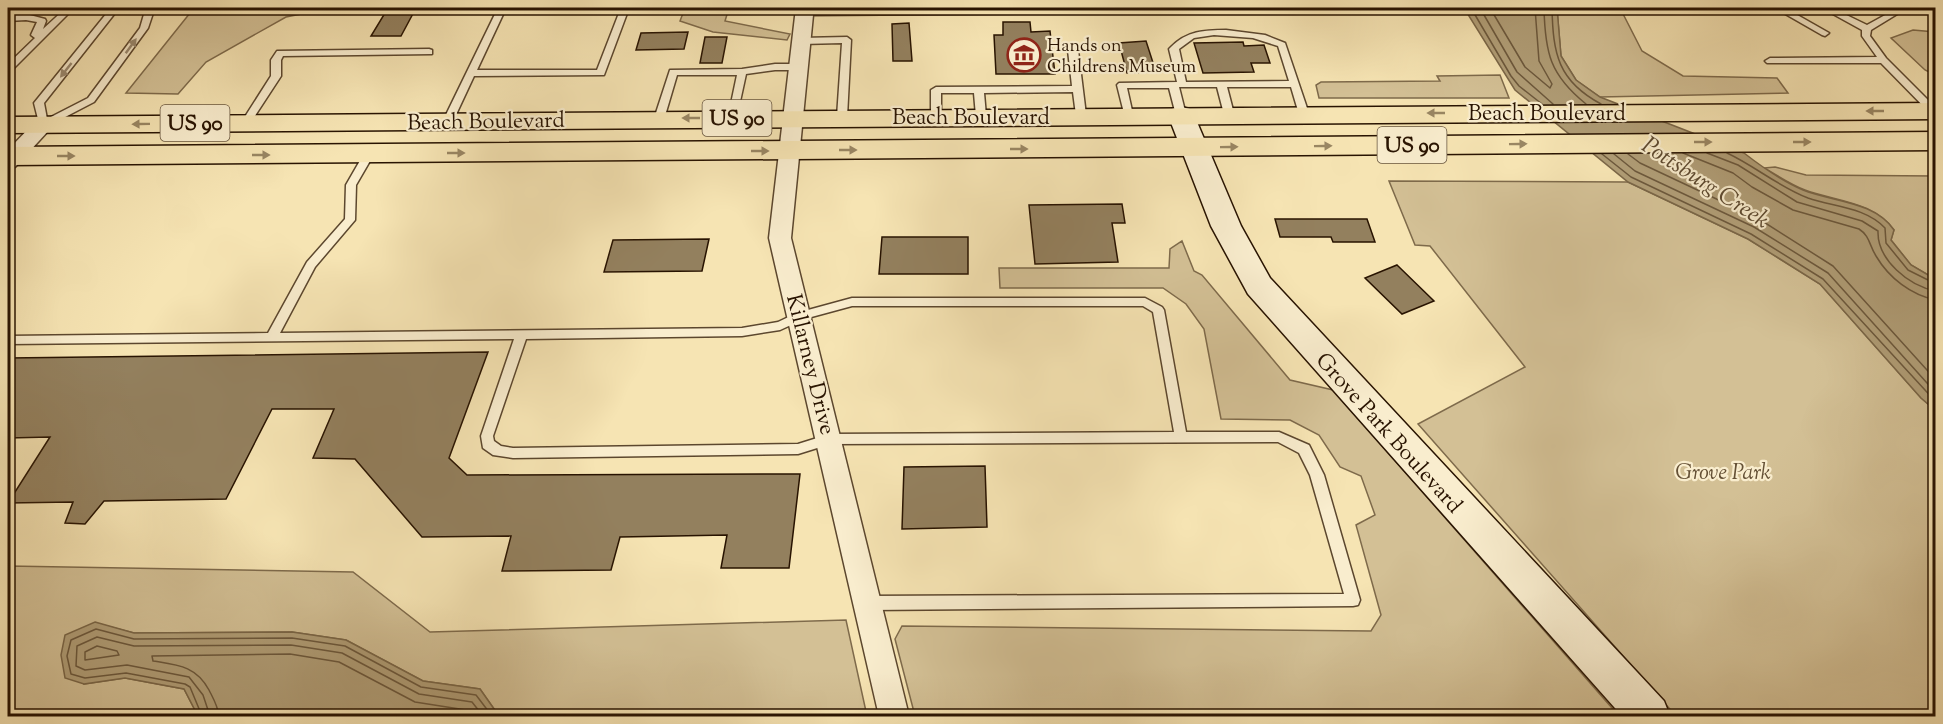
<svg xmlns="http://www.w3.org/2000/svg" width="1943" height="724" font-family="'Sorts Mill Goudy',serif">
	<rect width="100%" height="100%" fill="#f6e4b3"/>
	<filter id="stains"><feTurbulence type="fractalNoise" baseFrequency=".00333" numOctaves="4"/><feColorMatrix values="0 0 0 0 .2 0 0 0 0 .09 0 0 0 0 .02 0 0 0 .5 -.17"/></filter>
	<radialGradient id="worn" r=".72"><stop offset=".6" stop-color="#630" stop-opacity="0"/><stop offset="1" stop-color="#630" stop-opacity=".3"/></radialGradient>
	<g fill="#d3c095" stroke="#7e6a4b" stroke-width="1.5">
		<path d="M194 8H332L286 17 206 62 178 94 126 93Z"/>
		<path d="M685 8H729L725 21 790 34 787 40 713 32 680 21Z"/>
		<path d="M1557 8H1620L1642 51 1683 76 1777 78 1788 93 1600 97 1576 80 1561 56Z"/>
		<path d="M1913 30 1935 32V75L1925 70 1891 38Z"/>
		<path d="M1500 75 1509 98H1319L1316 85 1321 82 1440 81 1437 76Z"/>
		<path d="M1775 167 1806 175 1935 176V279L1911 265 1891 240 1894 230C1875 202 1835 201 1805 190 1791 185 1777 175 1764 168Z"/>
		<path d="M1389 181 1628 182 1748 239 1820 284 1921 398 1935 410V716H1676L1418 424 1525 367 1430 246 1415 245Z"/>
		<path d="M1182 241 1194 271 1202 275 1290 380 1333 390 1619 716H915L895 639 902 626 1371 631 1381 615 1356 525 1375 515 1361 476 1340 467 1319 435 1290 420 1221 419 1204 329 1186 304 1163 288H1000L999 268H1169L1170 249Z"/>
		<path d="M8 566 353 572 430 632 846 620 867 716H499L480 689 423 681 346 640 292 632 134 633 95 623 84 684 125 678 184 689 198 716H8Z"/>
	</g>
	<g fill="#b09d76" stroke="#7a6647" stroke-width="1.5">
		<path d="M1464 8H1557L1561 56 1576 80 1600 97 1744 153C1762 167 1782 181 1803 190 1833 202 1874 201 1894 230L1891 240 1911 265 1935 279V410L1921 398 1820 284 1748 239 1628 182 1515 90Z"/>
		<path d="M95 622 134 633 292 632 346 640 423 681 480 689 499 716H198L184 689 125 678 84 684 65 678 61 655 65 635Z"/>
	</g>
	<g fill="none" stroke-linecap="round" stroke-linejoin="round">
		<g stroke="#6c583c" stroke-width="1.5">
			<path d="M1471 8 1511 76 1519 86 1542 104"/>
			<path d="M1480 8 1517 72 1553 104"/>
			<path d="M1490 8 1525 67 1550 88 1552 84 1539 61 1535 8"/>
			<path d="M1544 8C1545 53 1550 75 1586 104"/>
			<path d="M1552 8C1553 54 1558 81 1601 104"/>
			<path d="M1683 153 1733 173 1752 187 1793 210 1859 229C1870 236 1869 245 1876 256 1889 278 1911 295 1936 300"/>
			<path d="M1707 153 1738 165 1797 202 1862 221 1878 231C1877 260 1909 286 1936 291"/>
			<path d="M1727 153C1755 166 1779 187 1808 198 1834 207 1865 207 1885 228L1886 243 1908 270 1936 284"/>
			<path d="M1602 154 1631 177 1751 234 1823 279 1936 402"/>
			<path d="M1614 154 1635 171 1754 227 1828 273 1936 393"/>
			<path d="M1628 154 1640 163 1759 219 1833 266 1936 380"/>
			<path d="M97 646 117 651 119 655 85 660V652Z"/>
			<path d="M202 716 190 687 185 684 126 673 85 678 71 674 67 656 71 640 96 629 134 639 292 638 345 646 421 687 476 695 492 716"/>
			<path d="M210 716 203 695 189 677 127 665 85 670 76 666 77 646 97 637 134 646 291 645 342 653 419 694 472 702 483 716"/>
			<path d="M219 716C218 706 213 698 209 690 196 666 178 665 153 661L152 656 290 654 339 662 415 702 466 710 472 716"/>
		</g>
	</g>
	<g fill="#93805e" stroke="#281301" stroke-width="1.5">
		<path d="M388 8H416L401 36H371Z"/>
		<path d="M1003 22H1030L1031 32 1050 31 1055 74H996L994 35H1003Z"/>
		<path d="M909 23 912 61H893L892 24Z"/>
		<path d="M688 32 684 49 636 50 641 33Z"/>
		<path d="M705 37H727L722 63H700Z"/>
		<path d="M1146 41 1156 72 1127 73 1119 43Z"/>
		<path d="M1243 42 1244 46 1264 45 1270 63H1251L1254 72 1203 73 1194 43Z"/>
		<path d="M1122 204 1125 223H1112L1118 262 1035 264 1029 205Z"/>
		<path d="M1275 219H1367L1375 242H1333L1331 237H1280Z"/>
		<path d="M882 237H968V274H879Z"/>
		<path d="M709 239 702 271 604 272 613 240Z"/>
		<path d="M1397 265 1434 301 1402 314 1365 278Z"/>
		<path d="M488 352 449 458 467 475 800 474 789 568H721L727 535 620 537 611 570 502 571 511 536 422 537 355 459 313 458 334 409H272L226 499 104 501 85 524 65 523 73 502 8 503 50 437 8 438V358Z"/>
		<path d="M985 466 987 527 902 529 904 467Z"/>
	</g>
	<g fill="none" stroke-linecap="round" stroke-linejoin="round">
		<g stroke="#5c472e" stroke-width="3">
			<g id="lane">
				<path d="M66 8H74L11 71 8 72V64L35 38 31 35 37 22 26 20 8 21V15L26 14 45 19 46 21 43 29Z"/>
				<path d="M111 8H119L44 103 47 119 88 98 140 28 145 11 143 8H152L154 10 148 28 94 102 46 127H40L34 103Z"/>
				<path d="M498 8H506L477 70H597L621 8H629L604 75 474 76 453 121 451 123H445L443 121Z"/>
				<path d="M1775 8H1785L1829 33 1825 36 1822 35Z"/>
				<path d="M1822 8H1832L1867 25 1898 8H1907L1871 30 1870 36 1886 58 1936 108V113H1930L1881 63H1767L1765 61 1770 58 1877 57 1862 36V30Z"/>
				<path d="M1226 30 1265 35 1285 43 1309 114 1307 116 1304 117 1299 114 1291 87H1227L1234 114 1229 117 1224 114 1217 87H1179L1186 115 1181 118 1176 115 1169 88H1127L1133 115 1128 118 1125 117 1117 85 1119 83 1177 82 1169 49 1171 47C1187 31 1204 30 1226 30ZM1214 35 1253 38 1278 46 1289 81 1186 82 1179 49 1194 38Z"/>
				<path d="M847 37 851 40 847 117 842 120 837 117 842 43 801 44 797 41 801 38Z"/>
				<path d="M1073 47 1078 50 1086 115 1084 117 1081 118 1076 115 1073 92 984 93 986 116 981 119 976 116 974 93H941V116L936 119 931 116V90L936 87 1072 86 1068 50Z"/>
				<path d="M429 49 432 50V54L283 56 281 60V76L249 125 246 126 241 123 271 76V60L277 51Z"/>
				<path d="M775 64H800L805 67 800 70H775L746 74 736 120 733 121 728 118 737 75H677L664 119 659 122 654 119 670 70 742 69Z"/>
				<path d="M369 151 374 154 356 185 355 220 315 267 280 333 742 328 778 322 797 313 852 298H1145L1162 307 1164 310 1186 432H1279L1309 445 1324 475 1360 600 1358 605 1353 606 868 610 863 608 861 603 863 598 868 596 1344 594 1310 475 1299 453 1278 442 830 444 798 454 513 458 493 455 483 448 481 436 514 339 8 344V336L268 333 307 262 345 219 346 185 365 152ZM852 306H1143L1153 312 1174 432 830 434 798 444 513 448 501 446 494 441 493 436 526 339 742 336 780 330 804 319Z"/>
			</g>
		</g>
		<g stroke="#5c472e" stroke-width="3">
			<g id="street">
				<path d="M796 8H1101L1098 12 1092 13 813 15 791 238 909 716H879L769 238Z"/>
				<path d="M43 119 50 121 53 125 50 129 15 167 8 168V150L36 121Z"/>
			</g>
		</g>
		<g stroke="#281301" stroke-width="3">
			<path id="secondary" d="M1181 107 1190 109 1194 115 1241 226 1270 278 1664 701 1670 716H1622L1248 294 1211 226 1168 115 1172 109Z"/>
		</g>
		<g stroke="#281301" stroke-width="3">
			<g id="highway">
				<path d="M1936 103V119L8 133V117Z"/>
				<path d="M1936 132V150L8 165V147Z"/>
			</g>
		</g>
		<use href="#lane" fill="#f9edce" fill-rule="evenodd"/>
		<use href="#street" fill="#f9edce" fill-rule="evenodd"/>
		<use href="#secondary" fill="#f9edce" fill-rule="evenodd"/>
		<use href="#highway" fill="#f6e4b3" fill-rule="evenodd"/>
	</g>
	<defs><path id="oneway-solid" d="M-6-.8H1V-3.2L6.5 0L1 3.2V.8H-6Z" transform="scale(1.5)"/></defs>
	<g fill="#9b8b72">
		<use href="#oneway-solid" transform="translate(131 46) rotate(-54)"/>
		<use href="#oneway-solid" transform="translate(66 70) rotate(128)"/>
	</g>
	<g fill="#998663">
		<use href="#oneway-solid" transform="translate(1875 111) rotate(180)"/>
		<use href="#oneway-solid" transform="translate(1436 113) rotate(180)"/>
		<use href="#oneway-solid" transform="translate(691 118) rotate(180)"/>
		<use href="#oneway-solid" transform="translate(141 124) rotate(179)"/>
		<use href="#oneway-solid" transform="translate(1703 142)"/>
		<use href="#oneway-solid" transform="translate(1802 142)"/>
		<use href="#oneway-solid" transform="translate(1518 144) rotate(-1)"/>
		<use href="#oneway-solid" transform="translate(1323 146) rotate(-1)"/>
		<use href="#oneway-solid" transform="translate(1229 147) rotate(-1)"/>
		<use href="#oneway-solid" transform="translate(1019 149)"/>
		<use href="#oneway-solid" transform="translate(848 150)"/>
		<use href="#oneway-solid" transform="translate(760 151)"/>
		<use href="#oneway-solid" transform="translate(456 153)"/>
		<use href="#oneway-solid" transform="translate(261 155)"/>
		<use href="#oneway-solid" transform="translate(66 156)"/>
	</g>
	<defs>
		<g id="museum-ring" transform="scale(1.725)"><circle r="9.5" fill="#f9edce" stroke="#8f2418" stroke-width="1.5"/><path d="M0-6L6-3V-2H-6V-3ZM-5-1h2V3h-2ZM-1-1h2V3h-2ZM3-1h2V3H3ZM-6 4H6V6H-6Z" fill="#8f2418"/></g>
	</defs>
	<g fill-rule="evenodd">
		<use href="#museum-ring" x="1024" y="55"/>
	</g>
	<g text-anchor="middle" stroke-width="4.5" stroke-linejoin="round" paint-order="stroke">
		<g font-size="18" fill="#281301" stroke="#f9edce" text-anchor="start">
			<text x="1047" y="51">Hands on<tspan x="1047" dy="21">Childrens Museum</tspan></text>
		</g>
		<g fill="#f9edce" stroke="#67543e" stroke-width="1.5">
			<rect x="702.5" y="100" width="69" height="36" rx="4.5"/>
			<rect x="160.5" y="105" width="69" height="36" rx="4.5"/>
			<rect x="1377.5" y="127" width="69" height="36" rx="4.5"/>
		</g>
		<g font-size="21" font-weight="bold" fill="#281301">
			<text x="737" y="125">US 90</text>
			<text x="195" y="130">US 90</text>
			<text x="1412" y="152">US 90</text>
		</g>
		<g font-size="22" fill="#281301" stroke="#f9edce">
			<text x="1547" y="120">Beach Boulevard</text>
			<text x="971" y="124">Beach Boulevard</text>
			<text transform="translate(486 120) rotate(-1)" y="8">Beach Boulevard</text>
			<text transform="translate(812 364) rotate(76)" y="8">Killarney Drive</text>
			<text transform="translate(1390 432) rotate(48)" y="8">Grove Park Boulevard</text>
		</g>
		<g font-size="22" font-style="italic" fill="#645035" stroke="#f9edce">
			<text x="1723" y="479">Grove Park</text>
		</g>
		<g font-size="24" font-style="italic" fill="#5e4a30" stroke="#f9edce">
			<text transform="translate(1706 182) rotate(33)" y="8">Pottsburg Creek</text>
		</g>
	</g>
	<rect width="1943" height="724" fill="none" stroke="#f6e4b3" stroke-width="30"/>
	<rect x="9" y="9" width="1925" height="706" fill="none" stroke="#281301" stroke-width="3"/>
	<rect x="15" y="15" width="1913" height="694" fill="none" stroke="#281301" stroke-width="1.5"/>
	<rect width="100%" height="100%" filter="url(#stains)"/>
	<rect width="100%" height="100%" fill="url(#worn)"/>
</svg>
